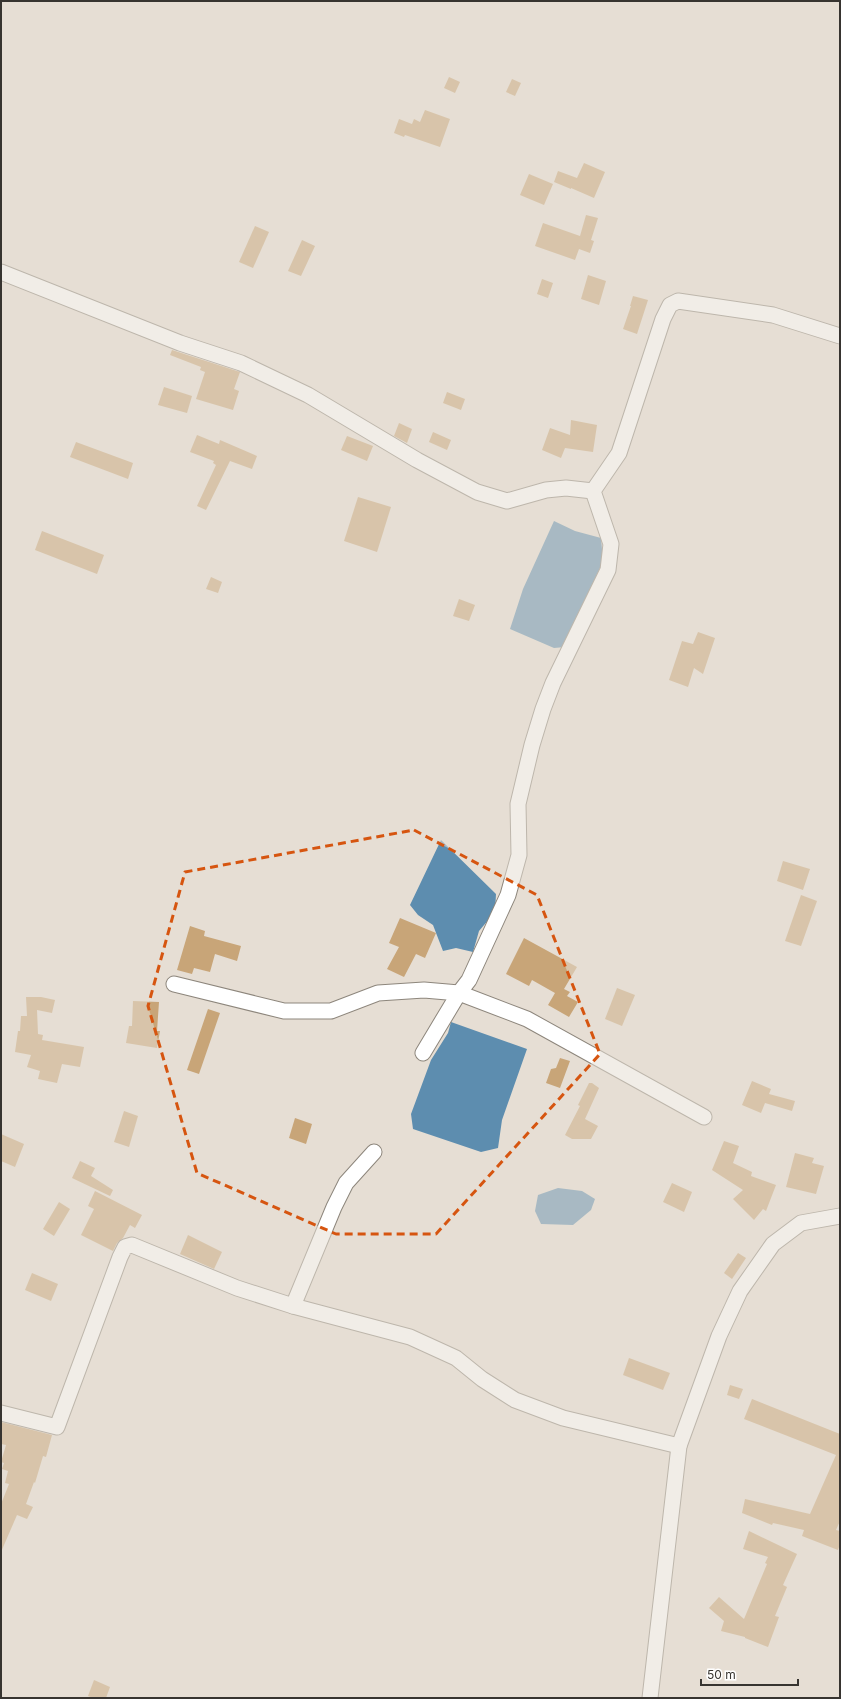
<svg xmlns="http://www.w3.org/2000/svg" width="841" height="1699" font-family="Inter,sans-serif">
	<rect width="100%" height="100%" fill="#e6ded4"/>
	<g fill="#5d8daf">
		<path d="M554 521 575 531 601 538 603 561 565 647 554 648 510 629 523 589Z"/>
		<path d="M441 840 496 894 495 912 479 931 473 952 456 948 443 951 433 925 418 915 410 905Z"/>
		<path d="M451 1022 527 1049 502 1120 498 1148 481 1152 413 1129 411 1114 431 1060 448 1033Z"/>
		<path d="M558 1188 582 1191 595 1199 591 1210 573 1225 541 1224 535 1211 538 1195Z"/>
	</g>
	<g fill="#c8a578">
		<path d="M449 77 460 82 455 93 444 88Z"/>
		<path d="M512 79 521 83 515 96 506 92Z"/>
		<path d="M425 110 450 119 440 147 405 135 404 137 394 133 399 119 412 124 414 119 420 122Z"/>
		<path d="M584 163 605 172 594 198 571 188V189L554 182 558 171 577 178Z"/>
		<path d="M529 174 553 184 544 205 520 195Z"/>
		<path d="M586 215 598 218 591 240 594 241 590 253 579 249 575 260 535 246 543 223 580 236Z"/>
		<path d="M255 226 269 232 253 268 239 262Z"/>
		<path d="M302 240 315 246 301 276 288 271Z"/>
		<path d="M588 275 606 281 599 305 581 299Z"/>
		<path d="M542 279 553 283 548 298 537 294Z"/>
		<path d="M633 296 648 300 637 334 623 329 631 306H630Z"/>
		<path d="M172 350 240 372 234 389 239 391 233 410 196 399 205 372 200 370 201 367 170 355Z"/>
		<path d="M164 387 192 396 187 413 158 405Z"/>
		<path d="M447 392 465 399 461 410 443 403Z"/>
		<path d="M571 420 597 425 593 452 565 448 561 458 542 450 550 428 570 435Z"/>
		<path d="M399 423 412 429 407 443 394 436Z"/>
		<path d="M433 432 451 440 447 450 429 442Z"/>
		<path d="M197 435 219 444 220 440 257 456 252 469 230 461 206 510 197 506 216 465 213 463 214 461 190 452Z"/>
		<path d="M347 436 373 446 367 461 341 450Z"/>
		<path d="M76 442 133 463 128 479 70 457Z"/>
		<path d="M358 497 391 507 377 552 344 541Z"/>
		<path d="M42 531 104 555 97 574 35 550Z"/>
		<path d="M211 577 222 582 218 593 206 589Z"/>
		<path d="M459 599 475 605 469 621 453 616Z"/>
		<path d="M698 632 715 638 703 674 694 668 688 687 669 680 682 641 693 644Z"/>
		<path d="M783 861 810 869 803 890 777 881Z"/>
		<path d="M801 895 817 901 801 946 785 941Z"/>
		<path d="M400 918 436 933 425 958 416 954 404 977 387 969 399 947 389 943Z"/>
		<path d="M190 926 205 931 204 936 241 946 237 961 215 954 210 972 194 968 192 974 177 970Z"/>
		<path d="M524 938 577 967 564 989 570 992 567 996 578 1002 569 1017 548 1005 555 993 532 980 529 986 506 974Z"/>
		<path d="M617 988 635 995 622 1026 605 1019Z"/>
		<path d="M26 997H41L55 1000 52 1013 37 1010 38 1034 43 1035 42 1040 84 1047 80 1067 62 1064 57 1083 38 1079 40 1071 27 1067 31 1055 15 1052 18 1031H20L21 1016H27Z"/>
		<path d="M133 1001 159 1002 157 1031H160L157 1048 126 1043 129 1026H132Z"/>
		<path d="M208 1009 220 1013 199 1074 187 1070Z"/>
		<path d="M560 1058 570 1061 560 1088 546 1083 551 1069 556 1068Z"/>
		<path d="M752 1081 771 1089 769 1094 795 1101 792 1111 765 1103 761 1113 742 1105Z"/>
		<path d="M589 1083H592L599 1088 585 1119 598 1126 591 1139H572L565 1135 580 1106 578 1105Z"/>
		<path d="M124 1111 138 1116 129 1147 114 1142Z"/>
		<path d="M295 1118 312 1124 306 1144 289 1138Z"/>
		<path d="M1 1134 24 1144 15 1167 1 1161Z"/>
		<path d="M724 1141 739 1146 733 1163 752 1172 751 1176 776 1185 766 1211 763 1209 754 1220 733 1199 743 1190 712 1170Z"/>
		<path d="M795 1153 814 1158 812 1163 824 1166 816 1194 786 1187Z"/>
		<path d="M80 1161 95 1168 91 1176 113 1190 110 1196 72 1178Z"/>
		<path d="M672 1183 692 1192 684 1212 663 1202Z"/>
		<path d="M95 1191 142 1215 135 1228 130 1225 123 1238 117 1243 113 1251 81 1235 94 1209 88 1206Z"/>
		<path d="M59 1202 70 1209 54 1236 43 1229Z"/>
		<path d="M188 1235 222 1252 214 1269 180 1254Z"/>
		<path d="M738 1253 746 1258 732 1279 724 1273Z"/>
		<path d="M32 1273 58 1284 51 1301 25 1290Z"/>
		<path d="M629 1358 670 1373 663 1390 623 1375Z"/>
		<path d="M730 1385 743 1389 739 1399 727 1395Z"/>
		<path d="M752 1399 840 1434V1521L836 1530 840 1531V1544L838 1550 802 1536 804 1530 773 1523 772 1525 742 1513 745 1499 810 1514 836 1455 744 1419Z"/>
		<path d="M1 1422 52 1435 46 1457 43 1456 35 1483 34 1482 26 1504 33 1507 27 1519 17 1515 1 1552V1504L9 1484 5 1483 8 1471 2 1469 4 1463 1 1462 6 1445 1 1444Z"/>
		<path d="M749 1531 797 1554 783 1585 787 1587 775 1616 779 1617 768 1647 745 1638V1637L721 1631 724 1621 709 1608 719 1597 744 1619 767 1564 765 1563 768 1557 743 1549Z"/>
		<path d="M94 1680 110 1687 106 1698H93L88 1696Z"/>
	</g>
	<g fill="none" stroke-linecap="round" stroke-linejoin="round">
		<g stroke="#8d867c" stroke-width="17">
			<g id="minor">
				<path d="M1 272 180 343 241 363 308 395 417 460 477 492 507 501 546 490 566 488 593 491"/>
				<path d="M174 984 284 1011H331L378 993 424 990 459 993 469 980 508 895 519 855 518 804 532 745 543 709 553 683 608 570 611 544 593 491 619 453 663 319 670 305 678 301 773 315 840 336"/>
				<path d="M423 1053 459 993 527 1019 704 1117"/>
				<path d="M293 1306 334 1207 346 1183 374 1152"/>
				<path d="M1 1413 57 1427 120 1257 125 1247 132 1245 237 1288 293 1306 410 1337 456 1358 482 1379 515 1400 563 1418 679 1446"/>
				<path d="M650 1698 679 1446 719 1336 740 1291 773 1244 801 1223 840 1216"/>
			</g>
		</g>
		<use href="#minor" stroke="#fff" stroke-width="15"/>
	</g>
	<path d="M0 0H841V1699H0ZM414 830 537 895 600 1054 436 1234H336L197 1173 148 1006 185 872Z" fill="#e6ded4" fill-opacity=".55" fill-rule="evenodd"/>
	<path fill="none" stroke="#d65510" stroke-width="3" stroke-dasharray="8 5" stroke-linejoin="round" d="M414 830 537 895 600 1054 436 1234H336L197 1173 148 1006 185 872Z"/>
	<rect width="841" height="1699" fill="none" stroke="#373430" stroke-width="4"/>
	<path d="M701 1679v6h97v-6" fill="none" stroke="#373430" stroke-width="2"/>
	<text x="707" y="1679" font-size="12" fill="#373430" stroke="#ffffff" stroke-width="3" paint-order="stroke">50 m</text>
</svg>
